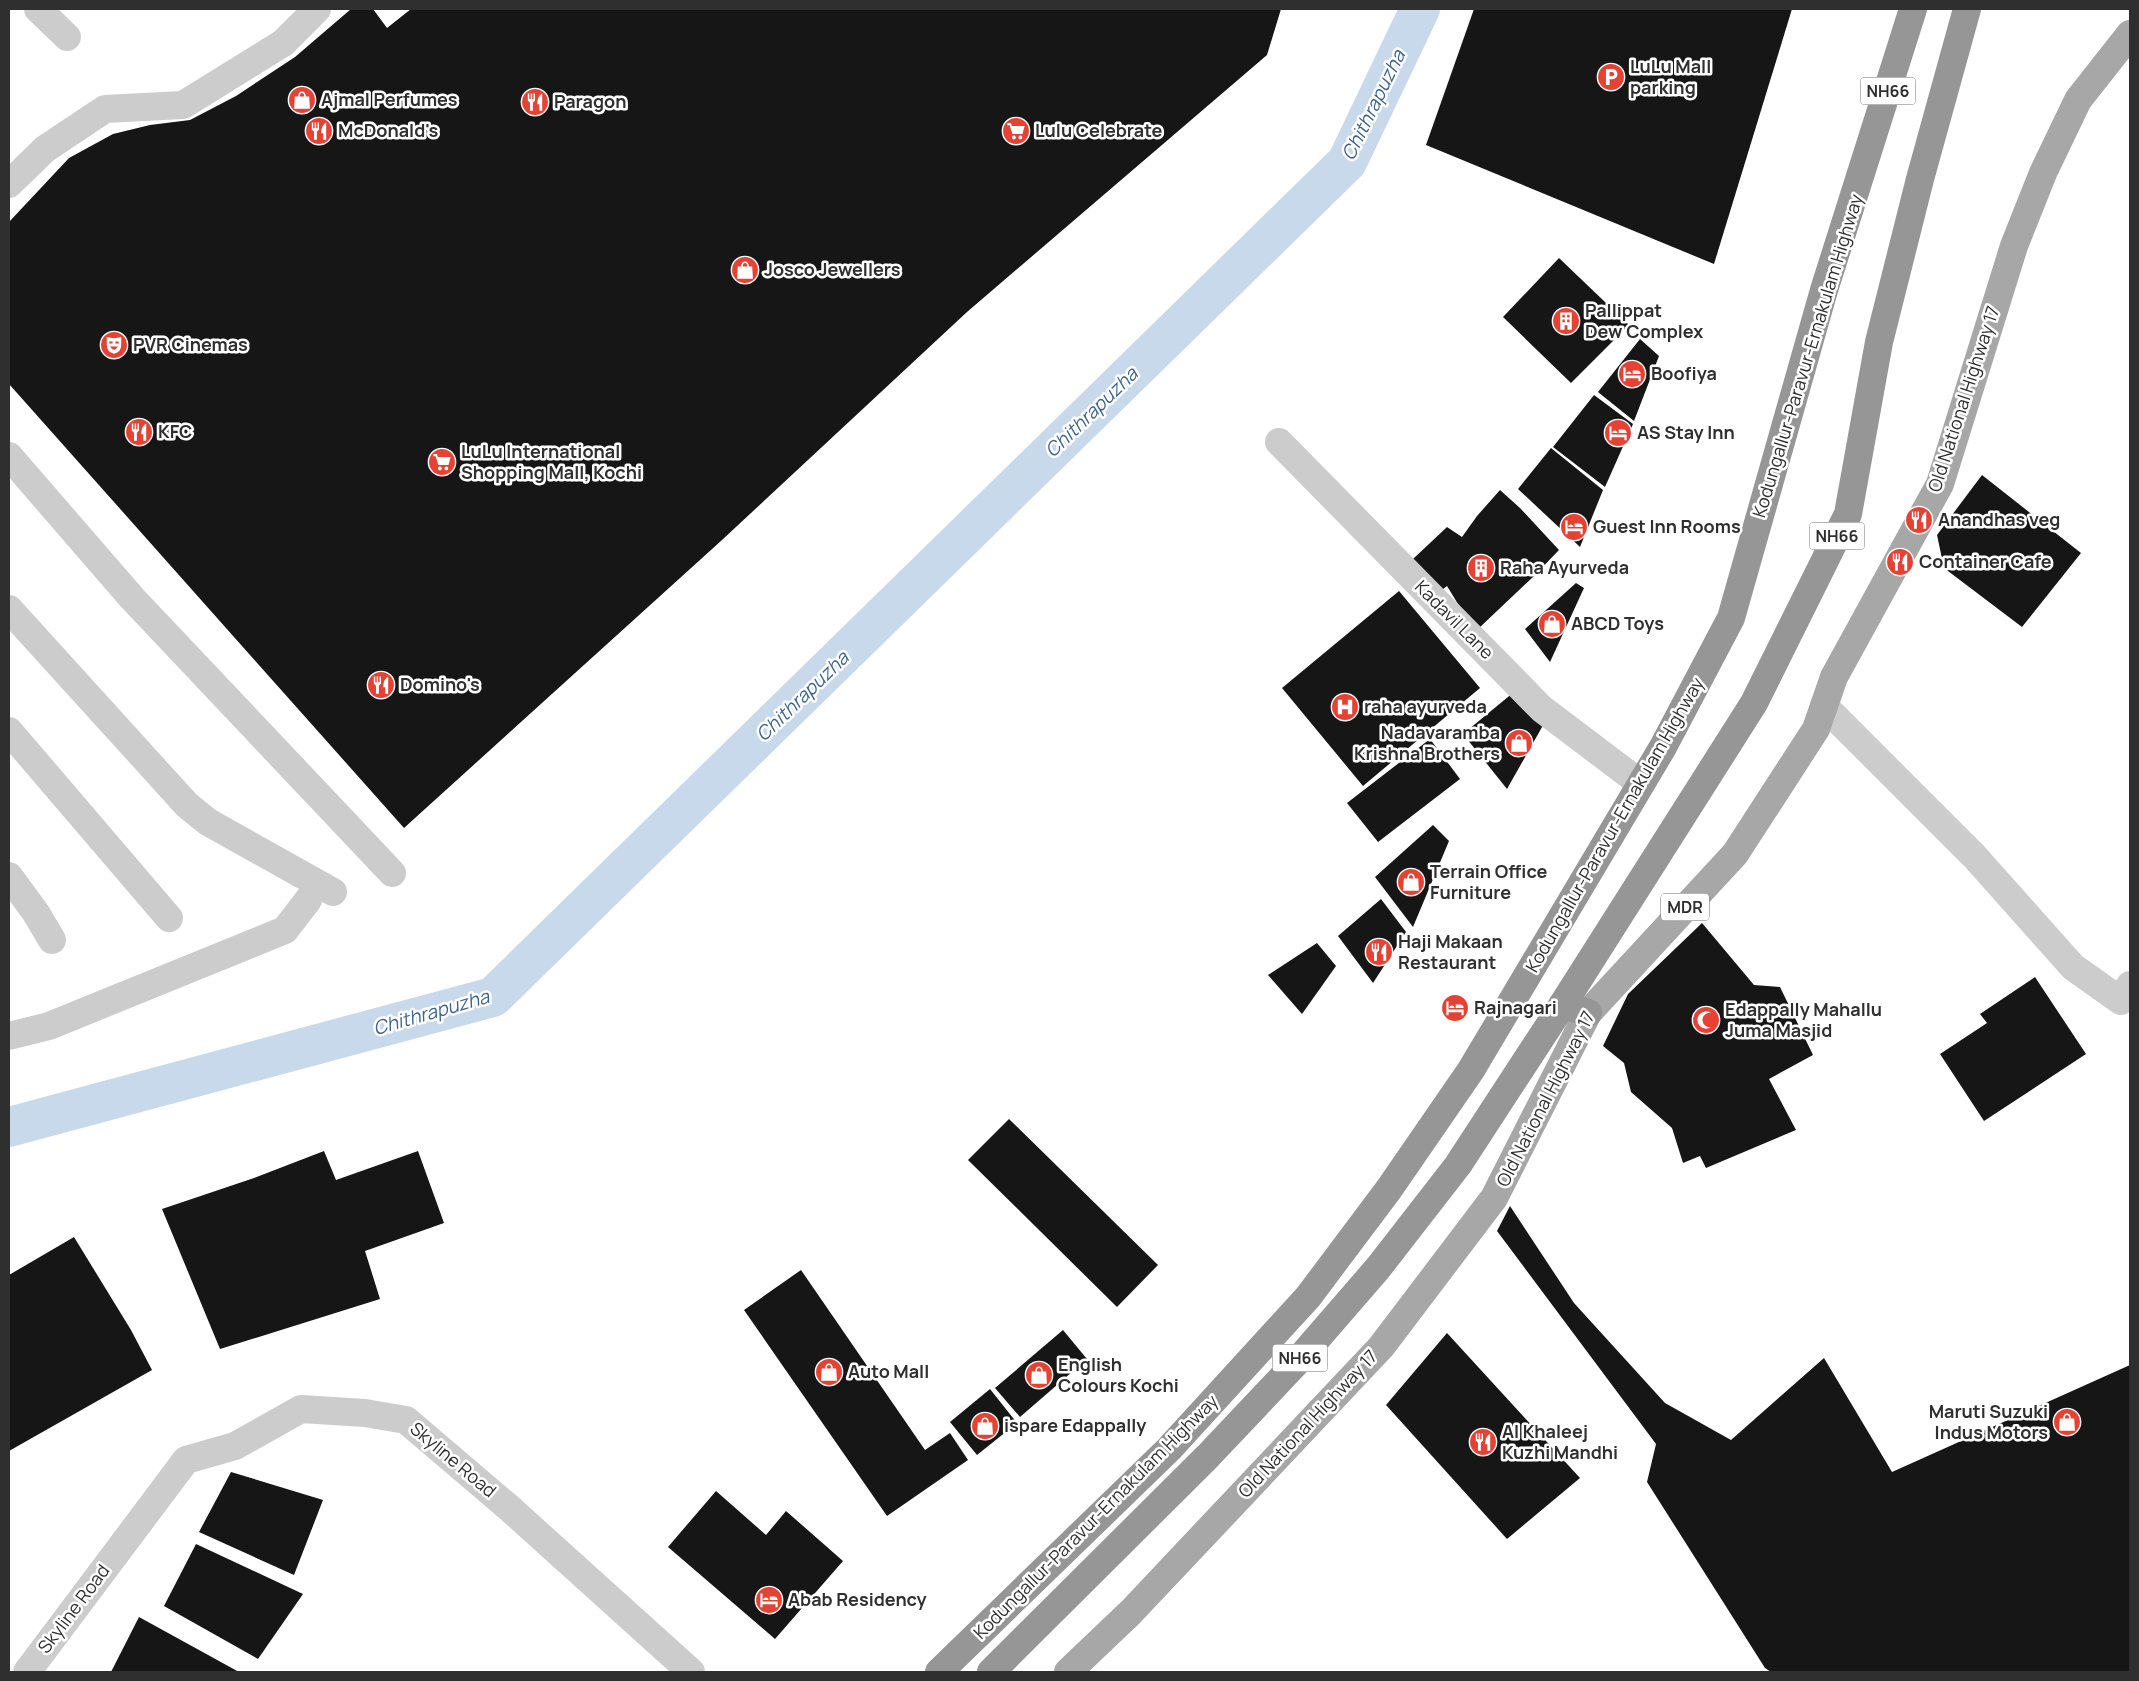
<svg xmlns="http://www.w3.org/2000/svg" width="2139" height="1681" font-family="Manrope,sans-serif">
	<rect width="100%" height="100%" fill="#fff"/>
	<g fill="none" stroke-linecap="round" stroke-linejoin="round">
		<path stroke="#c9d9ec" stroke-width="40" d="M9 1127 493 997 1347 162 1420 9"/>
	</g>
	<g fill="#161616">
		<path d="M351 9H373L387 28 411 9H1281L1267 55 967 312 722 540 404 828 9 384V222L69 158 113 134 150 125 190 120 236 96 295 57Z"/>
		<path d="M1474 9H1792L1714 264 1426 145Z"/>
		<path d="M1559 258 1629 325 1571 383 1503 317Z"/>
		<path d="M1640 339 1659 356 1634 421 1598 392Z"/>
		<path d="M1594 395 1633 424 1605 487 1553 447Z"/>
		<path d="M1551 448 1603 490 1580 547 1518 489Z"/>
		<path d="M1982 475 2081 553 2022 627 1944 568 1937 535Z"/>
		<path d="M1500 490 1520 508 1559 550 1534 576 1478 629 1458 604 1447 586 1438 593 1413 559 1447 527 1462 537 1477 516Z"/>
		<path d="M1576 583 1584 588 1550 662 1525 629Z"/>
		<path d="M1399 591 1480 688 1363 786 1282 688Z"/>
		<path d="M1514 692 1546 720 1507 789 1463 734Z"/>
		<path d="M1430 739 1460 779 1378 842 1347 803Z"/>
		<path d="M1433 825 1449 841 1413 927 1375 877Z"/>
		<path d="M1381 899 1406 932 1373 983 1338 936Z"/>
		<path d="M1702 923 1754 985 1780 987 1813 1055 1769 1079 1796 1130 1706 1168 1700 1156 1683 1163 1672 1128 1631 1092 1624 1063 1603 1046 1628 994Z"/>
		<path d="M1317 943 1336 966 1302 1014 1268 975Z"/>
		<path d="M2035 977 2086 1054 1984 1121 1940 1054 1987 1023 1980 1014Z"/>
		<path d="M1009 1119 1158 1265 1117 1307 968 1160Z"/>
		<path d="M324 1151 336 1180 418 1151 444 1223 365 1251 380 1299 220 1349 162 1209 254 1178Z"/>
		<path d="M1510 1206 1574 1303 1665 1403 1731 1440 1824 1358 1892 1472 2130 1365V1672H1771L1765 1668 1647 1482 1656 1444 1497 1231Z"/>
		<path d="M74 1237 131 1330 152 1370 9 1451V1275Z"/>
		<path d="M801 1270 925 1450 950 1433 968 1460 887 1516 744 1310Z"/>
		<path d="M1063 1330 1087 1359 1020 1417 995 1388Z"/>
		<path d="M1447 1333 1580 1478 1507 1539 1386 1405Z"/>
		<path d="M990 1389 1017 1423 977 1455 950 1422Z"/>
		<path d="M231 1472 323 1500 294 1575 199 1532Z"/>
		<path d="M716 1491 766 1535 786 1511 843 1561 775 1639 668 1547Z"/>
		<path d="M196 1544 303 1594 258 1659 164 1606Z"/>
		<path d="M139 1617 239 1672H111Z"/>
	</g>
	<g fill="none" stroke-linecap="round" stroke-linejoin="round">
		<g stroke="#ccc" stroke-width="28">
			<path d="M38 9 67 37"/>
			<path d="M9 184 45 149 105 109 183 105 283 43 317 9"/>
			<path d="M1279 442 1542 709 1640 783"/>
			<path d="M9 456 132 598 392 873"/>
			<path d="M9 609 187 805 208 822 333 892"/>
			<path d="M1824 706 1975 857 2073 967 2121 1001 2130 985"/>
			<path d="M9 731 169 918"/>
			<path d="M9 876 36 913 52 940"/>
			<path d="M9 1036 49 1026 285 930 308 900"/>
			<path d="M27 1672 186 1460 235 1446 301 1409 365 1413 406 1420 507 1506 691 1672"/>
		</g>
		<path stroke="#a7a7a7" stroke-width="28" d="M1068 1672 1131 1612 1381 1347 1494 1198 1588 1013 1735 854 1816 729 1834 677 1940 484 2014 246 2043 173 2078 100 2130 34"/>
		<g stroke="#969696" stroke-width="28">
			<path d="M1563 1004 1588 1013"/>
			<path d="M939 1672 1169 1449 1308 1297 1389 1189 1471 1070 1663 747 1731 618 1824 290 1913 9"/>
			<path d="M991 1672 1208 1456 1294 1365 1378 1268 1458 1165 1563 1004 1754 703 1848 514 1879 342 1920 179 1967 9"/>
		</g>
	</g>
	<defs>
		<g id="parking-disc" transform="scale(1.4375)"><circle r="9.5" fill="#e54233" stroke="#fff"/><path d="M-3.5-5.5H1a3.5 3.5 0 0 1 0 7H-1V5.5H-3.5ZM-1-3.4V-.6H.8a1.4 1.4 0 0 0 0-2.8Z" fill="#fff"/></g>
		<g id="shop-disc" transform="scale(1.4375)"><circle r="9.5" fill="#e54233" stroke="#fff"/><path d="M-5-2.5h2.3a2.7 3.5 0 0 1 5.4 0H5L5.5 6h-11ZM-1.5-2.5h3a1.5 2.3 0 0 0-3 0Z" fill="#fff"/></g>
		<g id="restaurant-disc" transform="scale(1.4375)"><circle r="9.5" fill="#e54233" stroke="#fff"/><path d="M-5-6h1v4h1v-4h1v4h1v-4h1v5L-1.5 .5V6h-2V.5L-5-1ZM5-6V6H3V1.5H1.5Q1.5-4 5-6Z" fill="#fff"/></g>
		<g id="supermarket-disc" transform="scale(1.4375)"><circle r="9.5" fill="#e54233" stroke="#fff"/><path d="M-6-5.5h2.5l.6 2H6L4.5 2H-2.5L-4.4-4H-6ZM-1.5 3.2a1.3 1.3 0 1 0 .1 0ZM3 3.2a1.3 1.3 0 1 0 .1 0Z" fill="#fff"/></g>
		<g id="building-disc" transform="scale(1.4375)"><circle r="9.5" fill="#e54233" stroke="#fff"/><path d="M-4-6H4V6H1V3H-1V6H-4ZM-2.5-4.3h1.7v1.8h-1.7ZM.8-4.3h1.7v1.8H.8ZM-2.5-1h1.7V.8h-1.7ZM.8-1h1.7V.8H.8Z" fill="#fff"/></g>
		<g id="theatre-disc" transform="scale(1.4375)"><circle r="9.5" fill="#e54233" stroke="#fff"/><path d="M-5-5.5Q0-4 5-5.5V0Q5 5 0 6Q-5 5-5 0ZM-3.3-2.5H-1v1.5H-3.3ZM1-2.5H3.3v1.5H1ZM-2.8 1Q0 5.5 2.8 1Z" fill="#fff"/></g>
		<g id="hotel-disc" transform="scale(1.4375)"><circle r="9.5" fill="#e54233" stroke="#fff"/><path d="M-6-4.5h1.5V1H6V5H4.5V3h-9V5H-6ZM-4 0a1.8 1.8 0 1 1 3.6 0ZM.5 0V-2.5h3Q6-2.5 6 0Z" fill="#fff"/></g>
		<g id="hospital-disc" transform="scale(1.4375)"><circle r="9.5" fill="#e54233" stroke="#fff"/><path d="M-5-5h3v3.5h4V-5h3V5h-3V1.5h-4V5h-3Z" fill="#fff"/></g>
		<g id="mosque-disc" transform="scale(1.4375)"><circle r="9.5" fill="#e54233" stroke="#fff"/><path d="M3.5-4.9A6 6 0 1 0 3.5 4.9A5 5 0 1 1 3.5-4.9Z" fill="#fff"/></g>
	</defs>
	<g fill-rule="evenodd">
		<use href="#parking-disc" x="1611" y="77"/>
		<use href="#shop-disc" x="302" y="100"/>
		<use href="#restaurant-disc" x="535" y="102"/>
		<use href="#restaurant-disc" x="319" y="131"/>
		<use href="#supermarket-disc" x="1016" y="131"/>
		<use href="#shop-disc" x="745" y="270"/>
		<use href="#building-disc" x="1566" y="321"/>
		<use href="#theatre-disc" x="114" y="345"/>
		<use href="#hotel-disc" x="1632" y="374"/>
		<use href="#restaurant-disc" x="139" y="432"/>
		<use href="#hotel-disc" x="1618" y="433"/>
		<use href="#supermarket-disc" x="442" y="462"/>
		<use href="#restaurant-disc" x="1919" y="520"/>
		<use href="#hotel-disc" x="1574" y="527"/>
		<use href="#restaurant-disc" x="1900" y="562"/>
		<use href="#building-disc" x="1481" y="568"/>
		<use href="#shop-disc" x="1552" y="624"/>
		<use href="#restaurant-disc" x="381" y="685"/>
		<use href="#hospital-disc" x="1345" y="707"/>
		<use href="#shop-disc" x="1519" y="743"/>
		<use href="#shop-disc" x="1411" y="882"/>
		<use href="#restaurant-disc" x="1379" y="952"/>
		<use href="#hotel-disc" x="1455" y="1008"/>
		<use href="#mosque-disc" x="1706" y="1020"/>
		<use href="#shop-disc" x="829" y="1372"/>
		<use href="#shop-disc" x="1039" y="1375"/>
		<use href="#shop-disc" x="2067" y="1422"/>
		<use href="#shop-disc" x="985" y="1426"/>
		<use href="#restaurant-disc" x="1483" y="1442"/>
		<use href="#hotel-disc" x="769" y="1600"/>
	</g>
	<g text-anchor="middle" stroke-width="5" stroke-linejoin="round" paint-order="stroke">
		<g fill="#fff" stroke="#6d6d6d" stroke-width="1">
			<rect x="1860.5" y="77.5" width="55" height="27" rx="4"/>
			<rect x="1809.5" y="522.5" width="55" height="27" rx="4"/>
			<rect x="1661" y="893.5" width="48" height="27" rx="4"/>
			<rect x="1272.5" y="1344.5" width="55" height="27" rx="4"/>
		</g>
		<g font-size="16" font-weight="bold" fill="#2f2f2f">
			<text x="1888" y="97">NH66</text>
			<text x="1837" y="542">NH66</text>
			<text x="1685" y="913">MDR</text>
			<text x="1300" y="1364">NH66</text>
		</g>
		<g font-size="18" font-weight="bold" fill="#2f2f2f" stroke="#fff" text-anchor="start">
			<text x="1630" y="73">LuLu Mall<tspan x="1630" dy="21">parking</tspan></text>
			<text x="321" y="106">Ajmal Perfumes</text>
			<text x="554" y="108">Paragon</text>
			<text x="338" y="137">McDonald's</text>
			<text x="1035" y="137">Lulu Celebrate</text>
			<text x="764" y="276">Josco Jewellers</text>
			<text x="1585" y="317">Pallippat<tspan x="1585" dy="21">Dew Complex</tspan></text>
			<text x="133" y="351">PVR Cinemas</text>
			<text x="1651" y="380">Boofiya</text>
			<text x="158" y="438">KFC</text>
			<text x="1637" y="439">AS Stay Inn</text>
			<text x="461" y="458">LuLu International<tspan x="461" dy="21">Shopping Mall, Kochi</tspan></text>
			<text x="1938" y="526">Anandhas veg</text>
			<text x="1593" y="533">Guest Inn Rooms</text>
			<text x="1919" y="568">Container Cafe</text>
			<text x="1500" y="574">Raha Ayurveda</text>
			<text x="1571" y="630">ABCD Toys</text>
			<text x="400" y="691">Domino's</text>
			<text x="1364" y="713">raha ayurveda</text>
			<text x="1500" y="739" text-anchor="end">Nadavaramba<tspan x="1500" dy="21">Krishna Brothers</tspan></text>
			<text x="1430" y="878">Terrain Office<tspan x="1430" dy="21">Furniture</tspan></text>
			<text x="1398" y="948">Haji Makaan<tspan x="1398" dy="21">Restaurant</tspan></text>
			<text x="1474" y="1014">Rajnagari</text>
			<text x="1725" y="1016">Edappally Mahallu<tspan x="1725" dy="21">Juma Masjid</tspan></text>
			<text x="1058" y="1371">English<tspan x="1058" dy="21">Colours Kochi</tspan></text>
			<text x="848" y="1378">Auto Mall</text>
			<text x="2048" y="1418" text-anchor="end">Maruti Suzuki<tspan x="2048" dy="21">Indus Motors</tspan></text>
			<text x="1004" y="1432">ispare Edappally</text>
			<text x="1502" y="1438">Al Khaleej<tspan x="1502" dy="21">Kuzhi Mandhi</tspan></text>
			<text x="788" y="1606">Abab Residency</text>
		</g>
		<g font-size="18" fill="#2f2f2f" stroke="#fff">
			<text transform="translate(1808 356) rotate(-73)" y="6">Kodungallur-Paravur-Ernakulam Highway</text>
			<text transform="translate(1964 399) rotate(-72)" y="6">Old National Highway 17</text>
			<text transform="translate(1454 620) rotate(45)" y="6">Kadavil Lane</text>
			<text transform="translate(1615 825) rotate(-60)" y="6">Kodungallur-Paravur-Ernakulam Highway</text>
			<text transform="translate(1546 1099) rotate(-63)" y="6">Old National Highway 17</text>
			<text transform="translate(1308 1424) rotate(-47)" y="6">Old National Highway 17</text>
			<text transform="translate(453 1460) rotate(40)" y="6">Skyline Road</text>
			<text transform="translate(1096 1517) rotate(-45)" y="6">Kodungallur-Paravur-Ernakulam Highway</text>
			<text transform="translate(74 1609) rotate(-53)" y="6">Skyline Road</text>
		</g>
		<g font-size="19" font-style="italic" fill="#3d6391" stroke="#fff">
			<text transform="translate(1373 105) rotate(-64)" y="7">Chithrapuzha</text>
			<text transform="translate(1091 412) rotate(-44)" y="7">Chithrapuzha</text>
			<text transform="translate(802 696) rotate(-44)" y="7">Chithrapuzha</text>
			<text transform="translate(431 1012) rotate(-16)" y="7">Chithrapuzha</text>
		</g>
	</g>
	<rect width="2139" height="1681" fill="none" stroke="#2f2f2f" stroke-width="20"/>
</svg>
